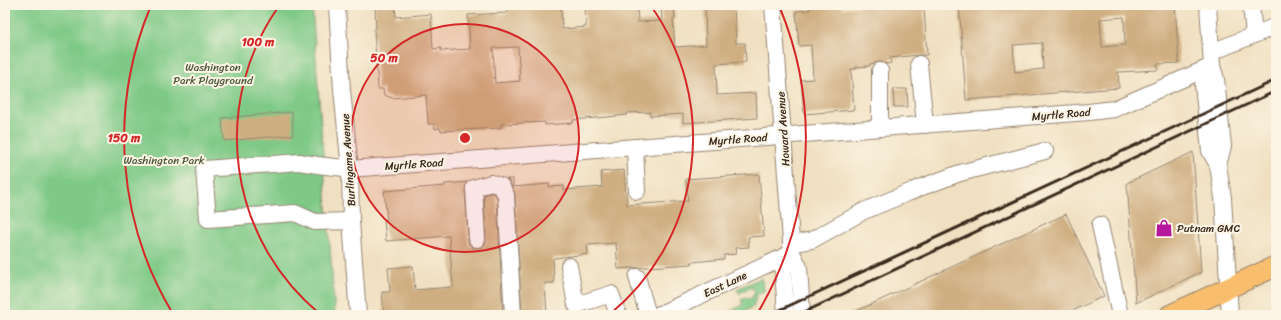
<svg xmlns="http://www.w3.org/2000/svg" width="1281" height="320" font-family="Sriracha,sans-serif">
	<rect width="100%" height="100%" fill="#fcf5e5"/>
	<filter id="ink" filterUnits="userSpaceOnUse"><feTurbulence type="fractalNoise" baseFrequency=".025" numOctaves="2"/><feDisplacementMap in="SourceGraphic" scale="8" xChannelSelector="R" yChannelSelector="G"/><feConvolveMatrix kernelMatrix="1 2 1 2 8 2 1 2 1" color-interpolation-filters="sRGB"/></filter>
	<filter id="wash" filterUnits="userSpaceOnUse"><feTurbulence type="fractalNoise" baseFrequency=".012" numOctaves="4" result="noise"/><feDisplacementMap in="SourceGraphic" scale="16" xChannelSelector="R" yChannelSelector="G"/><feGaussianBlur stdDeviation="0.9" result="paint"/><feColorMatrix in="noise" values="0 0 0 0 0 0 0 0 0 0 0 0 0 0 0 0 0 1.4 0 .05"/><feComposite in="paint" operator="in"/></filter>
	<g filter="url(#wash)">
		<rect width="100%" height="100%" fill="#f0e0c1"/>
		<g fill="#7ec986" stroke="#5c7a52">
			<path d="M5 5H312L335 315H5Z"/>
			<path d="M761 278 764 289V291L757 294 753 307 736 315H723L743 305 741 300 747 297 751 299 755 292 752 287 739 293 737 289Z"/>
		</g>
		<g id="blocks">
			<g fill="#cfae81" fill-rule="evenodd">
				<path d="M375 5H395L396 17 431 14 433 49 441 48V51L470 49 468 15 507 13 506 5H561L562 29 586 27 585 5H637L638 22 662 21 661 5H674L675 19H673L675 47 706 45 705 5H734L736 43H745L746 62 716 64 717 95 756 93 757 118 683 123V114L650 116V112L627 113V115L607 117 573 120V123L545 125V122L501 124V128L441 131 440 128 435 129 434 124H428L426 95 392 98 384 95 383 89H378L374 29H376ZM518 47 520 81 495 83 493 48Z"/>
				<path d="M809 5H842V8L877 5H914L915 8 924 7 927 55H918L890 58 891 63 886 64 880 62 870 64V66L856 67V69H851L854 110 804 114 801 80 813 79 811 45 799 46 796 11 810 10Z"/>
				<path d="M959 5H1175L1179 63 1157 64 1158 70 1118 72 1119 88 966 100ZM1124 17 1125 45 1102 47 1100 19ZM1042 43 1043 69 1015 72 1013 45Z"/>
				<path d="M893 89H907L908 107H894Z"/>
				<path d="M292 112 293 135 224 141 222 118Z"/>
				<path d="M1193 152 1201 272 1136 303 1127 183Z"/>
				<path d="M624 170 627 205 688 201 686 179 759 174 764 236 748 237 749 247 735 248 736 254 724 255V259L692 262V264L618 269 616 243 587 245 588 254 554 258V259H553L554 283H545L547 315H522L515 194 509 181 507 179H513V187L549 184V187L564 186V190L602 187 601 172Z"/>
				<path d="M467 182 465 189 468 240 469 245 473 248H478L483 247 486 243V239L484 195 491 193 495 194 497 198 503 315H384L382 292H390L388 268 413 266 415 290 453 287 449 236 386 241 384 220H387L384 191 445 186V184Z"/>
				<path d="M1066 214 1104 296 1064 315H848Z"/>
			</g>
		</g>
	</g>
	<g filter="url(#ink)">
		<use href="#blocks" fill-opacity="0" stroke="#968570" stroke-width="1"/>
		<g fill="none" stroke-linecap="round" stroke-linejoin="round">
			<g stroke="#968570" stroke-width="18">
				<g id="minor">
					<path d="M337 5 342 90 350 169 351 221 358 315"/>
					<path d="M773 5 792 253 799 267 802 315"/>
					<path d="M1208 5 1212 66 1216 79 1223 146 1218 165"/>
					<path d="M1251 5 1254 35"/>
					<path d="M1212 52 1276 26"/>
					<path d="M919 64 925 125"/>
					<path d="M1212 66 1203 85 1210 151 1218 165 1223 198 1230 315"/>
					<path d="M880 71V128"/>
					<path d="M635 147 637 191"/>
					<path d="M351 221 315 222 295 213 208 219 204 169 300 162C316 166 333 166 350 169L1089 112 1114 109 1212 66"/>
					<path d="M1100 225 1120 315"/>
					<path d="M477 239 474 188 491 183 501 186 506 195 513 315"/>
					<path d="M791 244 812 240 864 211 922 187 960 173 1045 151"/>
					<path d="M569 266 576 305 611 294 618 315"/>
					<path d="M637 277 648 315"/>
					<path d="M658 315 792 253"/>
					<path d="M786 315 783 269 792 253"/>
				</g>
			</g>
			<g stroke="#968570" stroke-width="22">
				<path id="major" d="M1170 315 1276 266"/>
			</g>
			<use href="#minor" stroke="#fff" stroke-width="16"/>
			<use href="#major" stroke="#f9be6d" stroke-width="20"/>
			<g stroke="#3b2a1e" stroke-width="3">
				<path d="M769 315 1276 80"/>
				<path d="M798 315 1276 91"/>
			</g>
		</g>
	</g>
	<circle cx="465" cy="138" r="114" fill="#d62828" fill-opacity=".12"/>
	<g fill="none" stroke="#d62828" stroke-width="2">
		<circle cx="465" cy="138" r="114"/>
		<path d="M320 314A228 228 0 0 1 279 6M651 6A228 228 0 0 1 610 314"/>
		<path d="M173 314A341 341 0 0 1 150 8M780 8A341 341 0 0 1 757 314"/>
	</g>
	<defs>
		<g id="shop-bare" transform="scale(1.38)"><path d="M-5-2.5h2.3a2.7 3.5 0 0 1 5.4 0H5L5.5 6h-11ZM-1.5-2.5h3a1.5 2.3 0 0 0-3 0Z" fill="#b5179e" stroke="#fcf5e5" stroke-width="2.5" paint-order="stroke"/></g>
	</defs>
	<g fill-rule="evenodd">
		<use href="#shop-bare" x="1164" y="228"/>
	</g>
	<g text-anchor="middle" stroke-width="4" stroke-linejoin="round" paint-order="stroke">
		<g font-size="11" fill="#4f5a3d" stroke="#fcf5e5">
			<text x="213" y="71">Washington<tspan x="213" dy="13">Park Playground</tspan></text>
			<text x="164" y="164">Washington Park</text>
		</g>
		<g font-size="11" fill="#3b2a1e" stroke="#fcf5e5">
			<text transform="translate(1061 114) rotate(-5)" y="4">Myrtle Road</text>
			<text transform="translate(783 129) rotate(-94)" y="4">Howard Avenue</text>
			<text transform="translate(738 139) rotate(-4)" y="4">Myrtle Road</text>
			<text transform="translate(348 160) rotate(-94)" y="4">Burlingame Avenue</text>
			<text transform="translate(414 164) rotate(-4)" y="4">Myrtle Road</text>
			<text transform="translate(725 284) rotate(-25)" y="4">East Lane</text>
		</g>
		<g font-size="11" fill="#3b2a1e" stroke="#fcf5e5" text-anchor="start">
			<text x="1177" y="232">Putnam GMC</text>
		</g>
	</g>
	<circle cx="465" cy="138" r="6" fill="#d62828" stroke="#fcf5e5" stroke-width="2"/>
	<g font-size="12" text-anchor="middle" font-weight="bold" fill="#d62828" stroke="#fcf5e5" stroke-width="4" stroke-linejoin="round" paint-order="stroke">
		<text x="258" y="46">100 m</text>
		<text x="384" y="62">50 m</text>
		<text x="124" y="142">150 m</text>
	</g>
	<rect width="1281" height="320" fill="none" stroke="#fcf5e5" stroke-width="20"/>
</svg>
